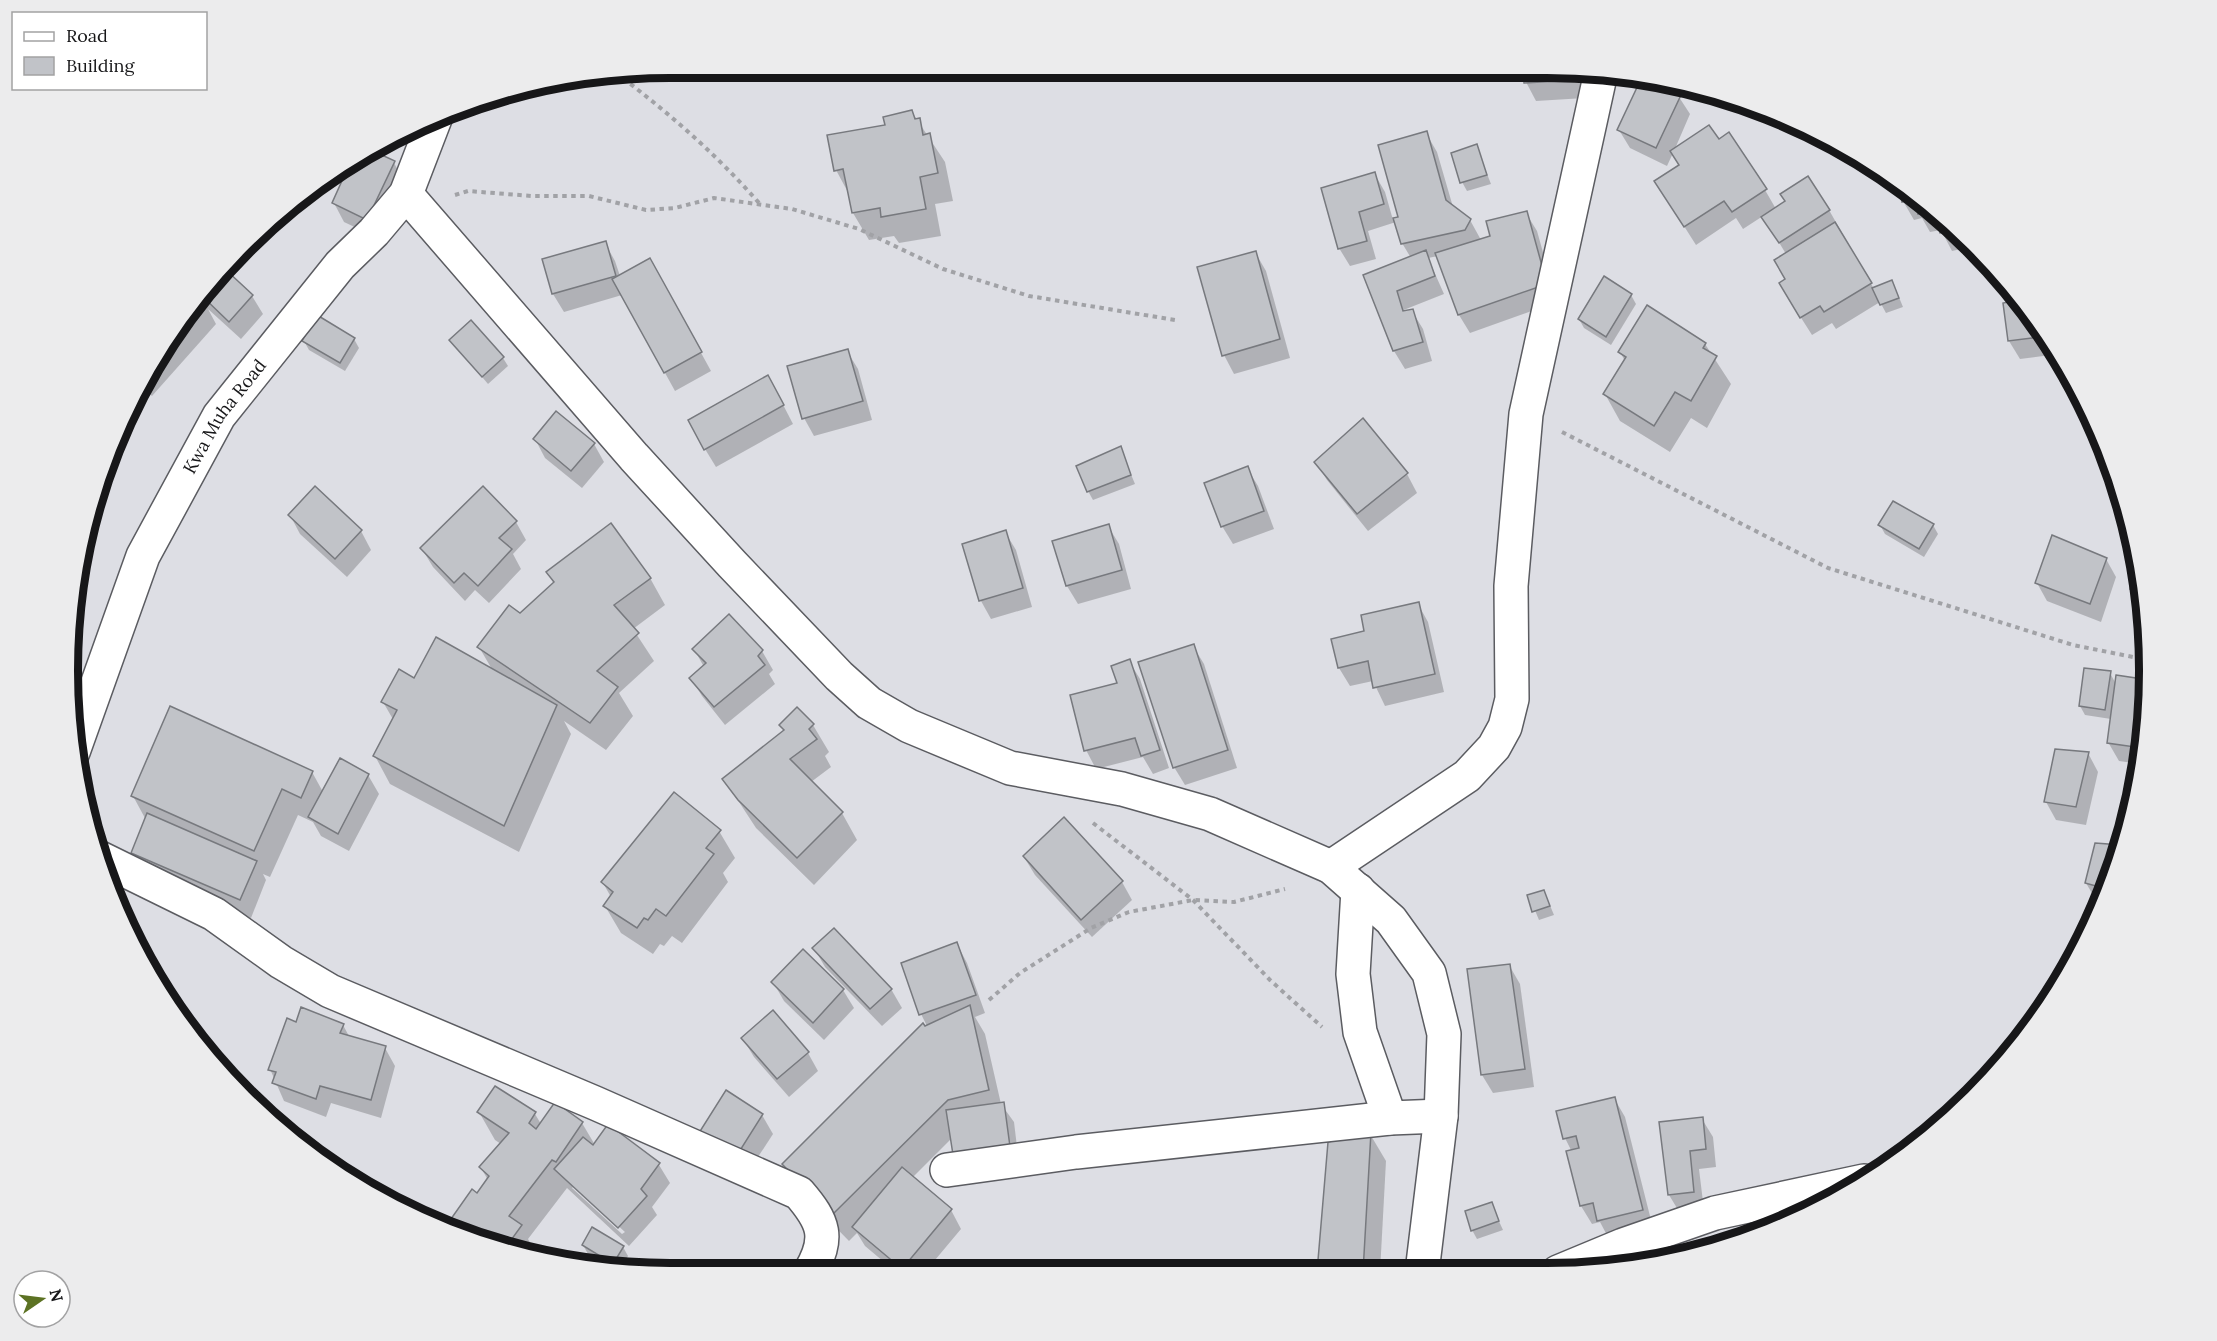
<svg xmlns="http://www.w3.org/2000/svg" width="2217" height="1341" font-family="Lora,serif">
	<rect width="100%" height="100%" fill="#dddee4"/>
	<g fill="#0003" fill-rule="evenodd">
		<path d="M1525 69H1583L1585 98 1536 101 1526 82Z"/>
		<path d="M1633 78 1679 87 1677 94 1690 114 1674 151 1719 141 1765 190 1776 209 1829 210 1874 289 1896 290 1903 307 1886 313 1880 302 1836 329 1832 323 1812 335 1791 302 1787 280 1786 254 1763 216 1743 229 1736 218 1696 245 1656 182 1680 166 1673 153 1667 166 1630 148 1619 130 1638 87Z"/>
		<path d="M912 112 945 162 953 201 935 204 941 236 899 243 894 236 869 240 853 213 850 196 836 170Z"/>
		<path d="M1426 133 1437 152 1453 207 1470 220 1481 240 1492 236 1526 213 1537 231 1557 302 1470 333 1459 315 1438 256 1428 258 1444 294 1401 311H1412L1423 329 1432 361 1405 369 1394 351 1365 276 1411 258 1402 243 1396 222 1368 231 1376 259 1350 266 1339 248 1374 173 1385 192 1393 220 1400 217Z"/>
		<path d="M1476 146 1491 184 1467 191 1462 182Z"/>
		<path d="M394 163 404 181 378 238 344 222 334 203Z"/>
		<path d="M1900 184 1973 244 1975 246 1952 251 1941 230 1930 232 1922 218 1914 220 1903 201Z"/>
		<path d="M605 243 615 261 620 276 660 278 711 371 675 391 622 295 564 312 553 294Z"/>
		<path d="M1255 252 1266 271 1290 358 1234 374 1224 355Z"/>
		<path d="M225 271 252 296 263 314 241 339 208 309 216 324 152 396 141 386 192 304Z"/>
		<path d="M1631 295 1636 304 1611 345 1584 328 1579 319Z"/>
		<path d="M2020 302 2048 336 2058 354 2020 359 2009 341 2005 304Z"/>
		<path d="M354 339 359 348 345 371 309 350 304 341Z"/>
		<path d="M451 340 503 358 508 366 488 384Z"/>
		<path d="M1705 344 1731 384 1707 428 1691 418 1670 452 1620 421 1605 394 1625 361 1620 352Z"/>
		<path d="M847 351 858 369 872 420 814 436 804 418Z"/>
		<path d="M2064 366 2076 388 2065 370Z"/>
		<path d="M778 395 793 424 716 467 705 449Z"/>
		<path d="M1363 420 1407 474 1417 493 1368 531 1327 480 1316 462Z"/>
		<path d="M535 439 594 444 604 462 582 488 545 458Z"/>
		<path d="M1120 448 1135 484 1093 500 1088 491Z"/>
		<path d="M1247 468 1258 486 1274 529 1233 544 1222 526Z"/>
		<path d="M315 488 361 531 371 550 347 577 300 534 290 515Z"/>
		<path d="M1894 503 1933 525 1938 534 1924 557 1885 534 1880 525Z"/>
		<path d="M516 522 526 540 513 554 521 569 489 603 475 590 465 601 433 567 422 549Z"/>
		<path d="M1108 526 1119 544 1131 589 1078 604 1067 586 1054 542Z"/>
		<path d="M1005 532 1016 550 1032 607 991 619 981 601 964 545Z"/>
		<path d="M2106 559 2116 577 2101 622 2047 601 2037 583Z"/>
		<path d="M2139 565 2148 655 2137 636 2141 605 2131 588Z"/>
		<path d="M548 572 650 578 665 605 633 629 654 661 619 693 633 716 606 750 564 721 571 734 519 852 390 784 375 756 394 721 383 702 415 680 493 671 479 647 554 584Z"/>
		<path d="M1418 604 1428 622 1444 692 1385 706 1373 681 1350 686 1339 668 1366 632Z"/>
		<path d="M729 616 762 651 773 670 769 674 775 684 725 725 702 696 691 678 704 667 694 649Z"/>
		<path d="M1193 646 1204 664 1237 768 1185 785 1174 767Z"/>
		<path d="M1129 661 1140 679 1169 768 1153 774 1143 757 1096 769 1086 750Z"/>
		<path d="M2110 673 2116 684 2148 681 2140 764 2119 761 2108 742 2111 719 2085 715 2080 706Z"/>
		<path d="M797 709 813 725 829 752 825 756 831 767 811 782 842 813 857 840 814 885 756 828 724 779 785 731 781 725Z"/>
		<path d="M2088 753 2098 772 2086 825 2056 820 2046 802Z"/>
		<path d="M312 772 323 792 368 775 379 794 349 851 321 836 313 822 298 815 270 877 263 874 266 880 251 918 143 872 133 853 146 820 133 796Z"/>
		<path d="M719 831 735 858 723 873 728 882 682 943 672 936 664 946 660 944 653 954 621 933 605 906 611 897 603 883Z"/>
		<path d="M2120 847 2103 903 2097 902 2086 883Z"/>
		<path d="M1024 857 1122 882 1132 900 1092 937 1035 875Z"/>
		<path d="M1544 891 1554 915 1539 920 1529 896Z"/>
		<path d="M957 944 967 963 985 1013 975 1017 985 1034 1001 1104 1014 1122 1020 1172 952 1138 912 1178 951 1210 961 1229 925 1272H896L865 1246 857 1233 849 1241 800 1191 784 1164 927 1026 921 1014Z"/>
		<path d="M814 948 891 989 902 1008 882 1026 825 967Z"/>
		<path d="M1509 965 1520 984 1534 1087 1493 1093 1482 1075Z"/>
		<path d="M773 982 843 990 854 1008 824 1040 784 1001Z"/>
		<path d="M296 1023 343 1025 350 1038 385 1048 395 1066 381 1118 331 1103 326 1117 284 1101 270 1069Z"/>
		<path d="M743 1039 808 1053 818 1071 789 1097 754 1057Z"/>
		<path d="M495 1088 535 1114 541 1124 582 1123 595 1145 609 1126 659 1165 670 1183 652 1207 657 1215 629 1246 567 1188 528 1239 536 1253 476 1241 448 1227 488 1180 481 1168 501 1144 495 1140 479 1112ZM574 1186 625 1232 622 1234 572 1188Z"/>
		<path d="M726 1092 762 1115 773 1134 745 1177Z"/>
		<path d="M1614 1098 1625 1117 1653 1228 1609 1239 1600 1222 1592 1224 1581 1206 1568 1153 1572 1152 1565 1138Z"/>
		<path d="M1702 1119 1713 1137 1716 1167 1699 1169 1704 1210 1680 1213 1669 1195Z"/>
		<path d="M1370 1134 1386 1161 1380 1272H1319L1330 1143Z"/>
		<path d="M1491 1204 1503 1230 1477 1239 1472 1230Z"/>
		<path d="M583 1245 623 1247 628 1256 620 1270 613 1269 588 1254Z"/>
	</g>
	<g fill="#c1c3c8" stroke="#77797e" stroke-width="1.5">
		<path d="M1523 69H1575V80L1524 83Z"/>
		<path d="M1631 78 1664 84 1681 95 1656 148 1617 130 1640 81Z"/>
		<path d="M912 110 915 119 920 118 923 135 930 133 938 173 920 177 926 209 881 217 880 208 852 213 843 169 834 171 827 135 885 125 883 117Z"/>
		<path d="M1709 125 1719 139 1729 132 1767 189 1732 212 1724 201 1684 227 1654 181 1679 165 1670 151Z"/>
		<path d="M1427 131 1446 200 1471 219 1465 230 1401 244 1393 218 1398 217 1378 145Z"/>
		<path d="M1477 144 1487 175 1460 183 1451 153Z"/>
		<path d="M371 150 395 161 367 220 332 203 350 163Z"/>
		<path d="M1375 172 1384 204 1359 212 1367 241 1338 249 1321 188Z"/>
		<path d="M1808 176 1830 210 1779 243 1761 217 1785 201 1780 194Z"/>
		<path d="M1898 183 1933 211 1918 214 1915 199 1902 202Z"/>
		<path d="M1527 211 1547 284 1458 315 1435 253 1490 236 1486 221Z"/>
		<path d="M1936 214 1956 230 1940 233Z"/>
		<path d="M1835 222 1872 283 1824 312 1820 306 1800 318 1779 283 1785 279 1774 260Z"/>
		<path d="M606 241 616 276 552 294 542 259Z"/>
		<path d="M1426 250 1435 276 1397 291 1403 311 1413 309 1423 342 1393 351 1363 275Z"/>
		<path d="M1256 251 1280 339 1222 356 1197 267Z"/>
		<path d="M650 258 702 352 664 373 612 279Z"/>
		<path d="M226 270 253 295 229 322 201 295Z"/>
		<path d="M1604 276 1632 294 1606 337 1578 319Z"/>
		<path d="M1892 280 1899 298 1880 305 1872 288Z"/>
		<path d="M198 298 206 305 154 364 192 304Z"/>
		<path d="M2019 300 2048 336 2008 341 2003 303Z"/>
		<path d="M1647 305 1706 343 1703 348 1717 356 1691 401 1675 392 1654 426 1603 394 1626 357 1618 352Z"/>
		<path d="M317 315 355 338 340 363 302 341Z"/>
		<path d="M471 320 504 357 482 377 449 340Z"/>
		<path d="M848 349 863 401 802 419 787 366Z"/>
		<path d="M768 375 784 405 704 450 688 420Z"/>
		<path d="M556 411 595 443 571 471 533 439Z"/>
		<path d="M1363 418 1408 473 1357 514 1314 462Z"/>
		<path d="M1121 446 1131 475 1087 492 1076 466Z"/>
		<path d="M1248 466 1264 511 1221 527 1204 483Z"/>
		<path d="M315 486 362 530 335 559 288 515Z"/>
		<path d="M483 486 517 521 499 538 512 549 478 586 464 573 454 583 420 548Z"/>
		<path d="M1893 501 1934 524 1919 549 1878 525Z"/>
		<path d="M611 523 651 578 614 605 639 633 597 671 618 687 590 723 477 647 509 605 520 613 554 582 546 572Z"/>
		<path d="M1109 524 1122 570 1066 586 1052 541Z"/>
		<path d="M1006 530 1023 588 979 601 962 544Z"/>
		<path d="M2052 535 2107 558 2090 604 2035 583Z"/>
		<path d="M2133 563H2139L2142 590 2130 589Z"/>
		<path d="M2142 591 2146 638 2135 637Z"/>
		<path d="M1419 602 1435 674 1373 688 1368 661 1338 668 1331 639 1364 631 1361 615Z"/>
		<path d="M729 614 763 650 758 656 765 665 714 707 689 678 706 663 692 649Z"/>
		<path d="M436 637 557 705 504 826 373 756 397 710 381 702 399 669 414 678Z"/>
		<path d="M1194 644 1228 750 1173 768 1138 662Z"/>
		<path d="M1130 659 1160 750 1141 756 1135 738 1084 751 1070 695 1117 683 1111 666Z"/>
		<path d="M2084 668 2111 671 2105 710 2079 706Z"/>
		<path d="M2116 675 2149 680 2142 748 2107 743Z"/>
		<path d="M170 706 313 771 301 798 282 789 254 851 131 796Z"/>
		<path d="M797 707 814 724 809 729 817 739 790 759 843 812 797 858 738 800 722 779 784 730 779 725Z"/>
		<path d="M2055 749 2089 752 2076 807 2044 802Z"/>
		<path d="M340 758 369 774 338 834 308 817Z"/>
		<path d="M674 792 721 830 706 848 714 854 666 916 656 909 648 920 644 918 637 928 603 906 613 892 601 882Z"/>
		<path d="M147 813 257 861 240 900 131 853Z"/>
		<path d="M1064 817 1123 881 1081 920 1023 856Z"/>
		<path d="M2095 843 2121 845 2107 889 2085 883Z"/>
		<path d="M1544 890 1550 906 1532 912 1527 895Z"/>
		<path d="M834 928 892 989 870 1009 812 948Z"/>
		<path d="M957 942 976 995 919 1015 901 963Z"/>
		<path d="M803 949 844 989 813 1023 771 982Z"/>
		<path d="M1510 964 1525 1069 1481 1075 1467 969Z"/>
		<path d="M970 1005 989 1090 948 1100 832 1215 782 1164 923 1023 925 1026Z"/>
		<path d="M301 1007 344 1024 340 1033 386 1046 371 1100 320 1086 316 1099 272 1083 276 1072 268 1070 287 1018 296 1022Z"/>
		<path d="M773 1010 809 1052 777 1079 741 1038Z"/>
		<path d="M495 1086 536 1112 529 1123 536 1129 555 1102 583 1122 556 1162 552 1160 509 1216 522 1225 506 1247 476 1241 446 1226 472 1189 477 1193 489 1176 479 1167 509 1133 477 1112Z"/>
		<path d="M726 1090 763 1114 734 1160 697 1136Z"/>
		<path d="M1615 1097 1643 1210 1597 1221 1593 1203 1580 1206 1566 1151 1579 1148 1576 1136 1563 1139 1556 1111Z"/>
		<path d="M1004 1102 1011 1154 954 1161 946 1110Z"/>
		<path d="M1703 1117 1706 1149 1690 1151 1694 1192 1668 1195 1659 1122Z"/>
		<path d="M608 1124 660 1163 641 1189 647 1196 618 1228 554 1169 583 1137 593 1145Z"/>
		<path d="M1371 1132 1363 1272H1317L1328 1142Z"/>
		<path d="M902 1167 952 1209 902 1269 852 1227Z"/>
		<path d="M1492 1202 1499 1221 1471 1231 1465 1211Z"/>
		<path d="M592 1227 624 1246 613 1264 582 1245Z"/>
	</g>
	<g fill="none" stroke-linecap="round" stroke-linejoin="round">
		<g stroke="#5b5c61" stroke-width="36">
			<g id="minor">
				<path d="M406 194 634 457 732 564 839 676 869 703 909 726 1010 768 1122 789 1210 814 1331 867 1391 920 1429 973 1444 1034 1441 1116 1422 1272"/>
				<path id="s1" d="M73 752 143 556 219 416 340 265 374 232 406 194 436 116"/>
				<path d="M98 857 214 914 281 962 330 991 595 1103 799 1193C824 1222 830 1238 810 1272"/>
				<path d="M1331 867 1467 776 1494 747 1505 727 1512 699 1511 586 1526 414 1601 72"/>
				<path d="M1358 890 1353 974 1360 1032 1390 1118"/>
				<path d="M947 1170 1076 1152 1390 1118 1441 1116"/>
				<path d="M1558 1272 1623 1245 1715 1213 1864 1181"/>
			</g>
		</g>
		<g stroke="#a1a2a6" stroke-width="4" stroke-dasharray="4.5 4.5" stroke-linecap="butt">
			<path d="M616 73C668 112 716 154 759 203"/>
			<path d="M455 195 468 191 532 196H589L646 210 675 208 714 198 792 209 859 229 943 269 1029 296 1175 320"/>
			<path d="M1562 432 1828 568 2073 645 2148 660"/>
			<path d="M1093 823 1193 900 1270 980 1322 1027"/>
			<path d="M989 1000 1020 973 1091 928 1129 912 1193 900 1234 902 1285 889"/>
		</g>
		<use href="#minor" stroke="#fff" stroke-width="33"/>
	</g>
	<g text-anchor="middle" stroke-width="4.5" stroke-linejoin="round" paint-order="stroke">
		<g font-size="18" fill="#171719" stroke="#fff">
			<text dy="6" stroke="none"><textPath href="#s1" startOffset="370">Kwa Muha Road</textPath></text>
		</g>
	</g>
	<path d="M0 0H2217V1341H0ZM670 78H1547A592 592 0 0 1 2139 670V671A592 592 0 0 1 1547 1263H670A592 592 0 0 1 78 671V670A592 592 0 0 1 670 78Z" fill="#ececed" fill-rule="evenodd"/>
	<path fill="none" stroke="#171719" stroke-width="8" d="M670 78H1547A592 592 0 0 1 2139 670V671A592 592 0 0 1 1547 1263H670A592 592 0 0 1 78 671V670A592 592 0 0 1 670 78Z"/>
	<rect x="12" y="12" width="195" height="78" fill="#ffffff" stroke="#a2a2a3" stroke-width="1.5"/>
	<rect x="24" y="32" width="30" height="9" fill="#ffffff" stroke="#a2a2a3" stroke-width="1.5"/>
	<text x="66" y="42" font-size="18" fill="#171719">Road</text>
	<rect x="24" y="57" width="30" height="18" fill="#c1c3c8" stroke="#a2a2a3" stroke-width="1.5"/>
	<text x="66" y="72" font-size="18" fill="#171719">Building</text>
	<g transform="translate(42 1299) rotate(76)"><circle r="28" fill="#ffffff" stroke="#a2a2a3" stroke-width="1.5"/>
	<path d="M0-4.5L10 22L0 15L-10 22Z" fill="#5c7223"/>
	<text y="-9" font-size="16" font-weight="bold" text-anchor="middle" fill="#171719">N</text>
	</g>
</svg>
